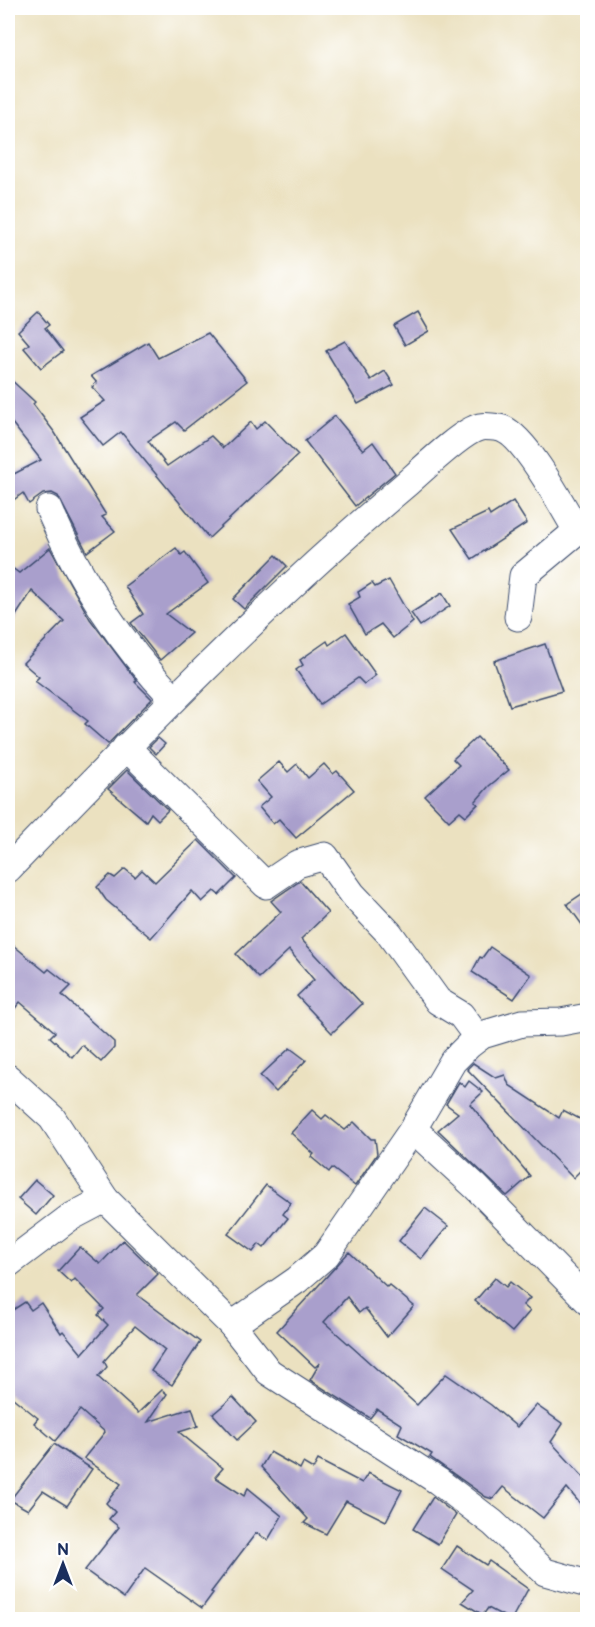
<svg xmlns="http://www.w3.org/2000/svg" width="595" height="1627" font-family="'Balsamiq Sans',sans-serif">
	<rect width="100%" height="100%" fill="#fff"/>
	<filter id="ink" filterUnits="userSpaceOnUse"><feTurbulence type="fractalNoise" baseFrequency=".0167" numOctaves="2"/><feDisplacementMap in="SourceGraphic" scale="12" xChannelSelector="R" yChannelSelector="G"/><feConvolveMatrix kernelMatrix="1 2 1 2 8 2 1 2 1" color-interpolation-filters="sRGB"/></filter>
	<filter id="wash" filterUnits="userSpaceOnUse"><feTurbulence type="fractalNoise" baseFrequency=".008" numOctaves="4" result="noise"/><feDisplacementMap in="SourceGraphic" scale="24" xChannelSelector="R" yChannelSelector="G"/><feGaussianBlur stdDeviation="1.35" result="paint"/><feColorMatrix in="noise" values="0 0 0 0 0 0 0 0 0 0 0 0 0 0 0 0 0 1.4 0 .05"/><feComposite in="paint" operator="in"/></filter>
	<g filter="url(#wash)">
		<rect width="100%" height="100%" fill="#ebe1c0"/>
		<g id="blocks">
			<g fill="#a99fcc">
				<path d="M38 312 49 325 45 328 63 351 41 368 24 348 29 344 18 331Z"/>
				<path d="M418 312 429 331 405 345 394 326Z"/>
				<path d="M208 333 247 381 184 430 176 422 148 441 167 466 211 436 223 448 251 422 256 429 265 421 298 455 209 538 121 432 103 446 80 417 105 401 92 387 97 383 91 376 148 342 158 358Z"/>
				<path d="M345 341 371 380 385 371 394 385 358 404 326 351Z"/>
				<path d="M8 377 35 402 33 404 55 433 106 515 102 517 115 531 87 552 58 496 52 493 43 494 29 504 23 493 8 504V477L41 460 8 418Z"/>
				<path d="M335 416 363 450 373 442 395 473 355 506 305 441Z"/>
				<path d="M513 501 527 523 472 559 452 529 488 512 490 516Z"/>
				<path d="M50 548 90 619 137 681 135 682 152 699 108 744 85 724 88 721 35 681 39 677 23 663 64 621 32 591 8 628V565L19 573Z"/>
				<path d="M176 548 181 555 185 552 208 583 166 614 191 633 160 660 131 623 143 614 125 586Z"/>
				<path d="M276 555 287 566 244 609 233 599Z"/>
				<path d="M389 580 413 622 393 638 381 624 365 634 348 604 360 597 358 592 372 583 375 587Z"/>
				<path d="M442 593 450 606 420 626 411 613Z"/>
				<path d="M346 633 376 675 364 684 358 678 320 704 296 670 303 665 300 660 327 641 329 645Z"/>
				<path d="M545 644 562 691 510 706 494 661Z"/>
				<path d="M477 737 509 770 489 786 475 802 478 804 466 816 460 811 449 821 425 796 459 765 453 759Z"/>
				<path d="M158 738 165 744 156 754 149 747Z"/>
				<path d="M279 762 288 772 297 764 308 778 324 764 333 774 337 771 354 790 296 838 279 819 273 824 259 807 271 797 257 781Z"/>
				<path d="M127 770 168 810 158 820 151 813 146 821 108 789Z"/>
				<path d="M198 840 236 878 219 895 214 891 202 902 192 891 151 938 106 900 97 887 110 875 115 878 125 869 135 877 142 870 155 882Z"/>
				<path d="M300 881 328 913 301 939 362 1004 332 1033 297 996 314 980 289 950 259 978 236 954 281 912 271 901Z"/>
				<path d="M588 890V933L567 904Z"/>
				<path d="M8 941 46 972 49 969 71 986 62 995 114 1042V1048L101 1062 82 1045 72 1057 50 1037 55 1032 20 1002 8 1017Z"/>
				<path d="M490 947 531 975 514 999 472 972 480 957 482 958Z"/>
				<path d="M290 1048 306 1060 276 1092 260 1076Z"/>
				<path d="M473 1063 496 1078 505 1075 509 1085 559 1118 563 1110 580 1119 588 1127V1163L573 1178 467 1069Z"/>
				<path d="M469 1081 483 1092 470 1104 530 1176 507 1196 438 1130 458 1113 446 1104 456 1087 459 1082 465 1087Z"/>
				<path d="M312 1110 322 1119 326 1115 345 1130 354 1122 371 1139H375L377 1154 355 1186 332 1168 329 1172 311 1157 314 1154 291 1133Z"/>
				<path d="M35 1180 53 1195 36 1215 18 1199Z"/>
				<path d="M266 1185 291 1203 283 1214 288 1218 264 1248 259 1244 253 1252 228 1234Z"/>
				<path d="M425 1208 448 1226 421 1259 399 1241Z"/>
				<path d="M123 1240 158 1274 137 1295 200 1342 172 1385 151 1371 165 1350 135 1326 104 1361 107 1367 98 1377 138 1413 162 1390 167 1394 148 1422 192 1408 198 1426 179 1432 223 1468 215 1477 244 1496 248 1488 282 1516 268 1540 256 1533 211 1592 213 1593 202 1608 145 1568 124 1598 85 1570 119 1527 109 1519 115 1512 106 1503 121 1484 84 1458 105 1432 80 1410 55 1441 34 1423 38 1418 8 1394V1313L25 1302 31 1310 41 1303 61 1333 63 1331 82 1354 108 1325 98 1315 104 1309 75 1279 71 1283 58 1271 80 1247 100 1264Z"/>
				<path d="M349 1252 387 1287 389 1285 414 1306 387 1337 365 1308 359 1313 347 1297 324 1322 417 1405 446 1374 491 1405 517 1427 536 1405 563 1424 551 1442 588 1482V1513L567 1488 543 1518 503 1487 493 1499 486 1497 430 1457 432 1454 398 1434 402 1425 377 1409 370 1418 310 1380 320 1363 315 1367 277 1331Z"/>
				<path d="M495 1278 506 1287 510 1282 530 1298 523 1305 530 1311 512 1332 475 1301Z"/>
				<path d="M233 1397 256 1422 237 1440 213 1414Z"/>
				<path d="M54 1444 92 1469 67 1506 43 1491 28 1510 10 1500Z"/>
				<path d="M270 1452 300 1469 303 1463 313 1469 318 1460 362 1483 368 1473 402 1490 386 1521 346 1501 326 1534 304 1523 308 1519 261 1467Z"/>
				<path d="M433 1497 456 1515 438 1544 413 1529Z"/>
				<path d="M457 1546 486 1565 489 1561 528 1589 511 1620 488 1608 483 1615 462 1602 473 1590 442 1569Z"/>
			</g>
		</g>
	</g>
	<g filter="url(#ink)">
		<use href="#blocks" fill-opacity="0" stroke="#3a4a6d" stroke-width="1.5"/>
		<g fill="none" stroke-linecap="round" stroke-linejoin="round">
			<g stroke="#3a4a6d" stroke-width="29">
				<g id="minor">
					<path d="M49 509C79 579 121 644 174 699"/>
					<path d="M126 747 266 885 297 864 325 856 352 894 389 933 438 1001 461 1015 478 1038"/>
					<path d="M8 869C136 737 264 604 405 485 421 471 462 431 480 427 485 426 498 427 503 429 527 439 563 507 577 531L523 576 518 617"/>
					<path d="M8 1078 52 1118 105 1199 232 1325 269 1372 438 1481 493 1523 545 1572 588 1584"/>
					<path d="M413 1129 476 1187 588 1301"/>
					<path d="M8 1264 69 1218 105 1199"/>
					<path d="M232 1325 297 1280 326 1255 413 1129 453 1061 469 1045 482 1035 522 1023 561 1022 588 1017"/>
				</g>
			</g>
			<use href="#minor" stroke="#fff" stroke-width="27"/>
		</g>
	</g>
	<rect width="595" height="1627" fill="none" stroke="#fff" stroke-width="30"/>
	<g transform="translate(63 1564)" stroke="#ffffff" stroke-width="4.5" paint-order="stroke">
	<path d="M0-4.5L10 22L0 15L-10 22Z" fill="#1b2f5e"/>
	<text y="-9" font-size="16" font-weight="bold" text-anchor="middle" fill="#1b2f5e">N</text>
	</g>
</svg>
